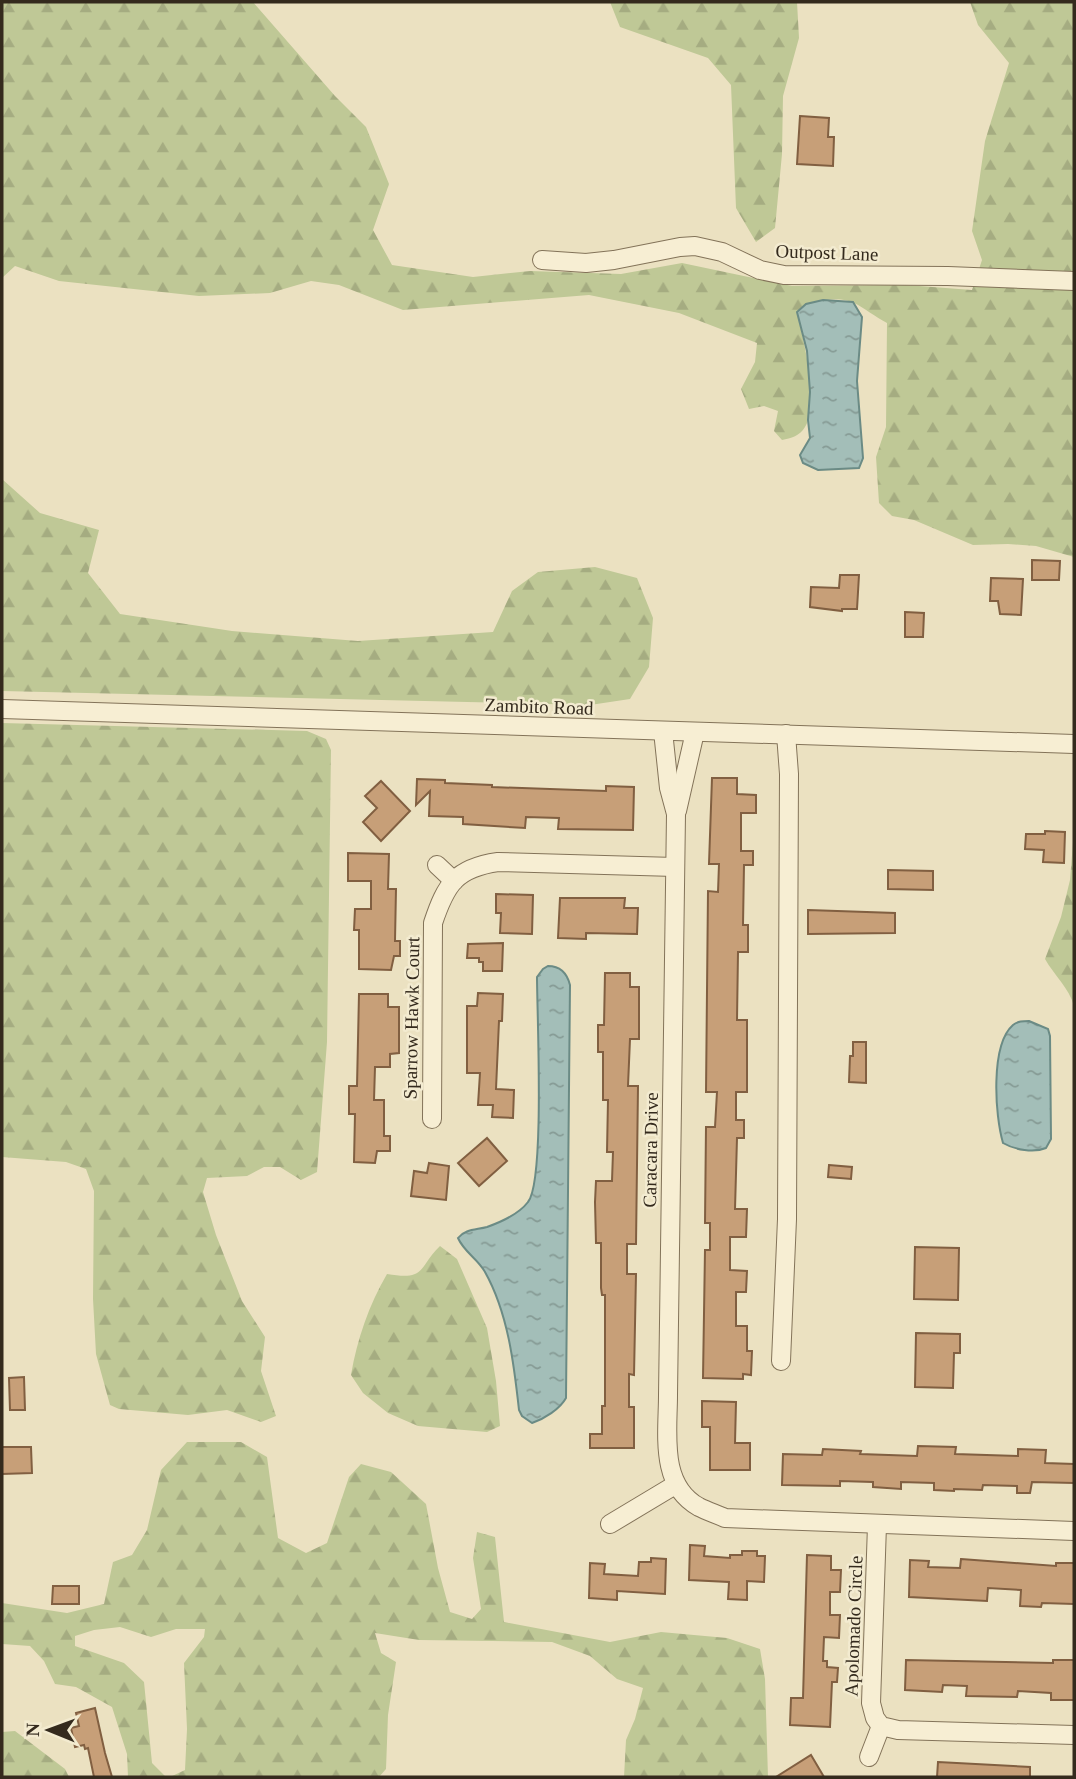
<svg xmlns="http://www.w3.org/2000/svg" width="1076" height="1779" font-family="Georgia,serif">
	<defs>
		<pattern id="forest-firs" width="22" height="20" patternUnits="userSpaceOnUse" patternTransform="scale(1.75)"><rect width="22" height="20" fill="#bfc896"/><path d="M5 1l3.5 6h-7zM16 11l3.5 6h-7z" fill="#a5ac81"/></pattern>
		<pattern id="water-ripples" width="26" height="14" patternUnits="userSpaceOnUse" patternTransform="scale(1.75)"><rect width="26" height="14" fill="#a3beb8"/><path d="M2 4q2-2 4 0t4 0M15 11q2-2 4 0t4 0" fill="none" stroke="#869b95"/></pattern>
	</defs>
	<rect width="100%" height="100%" fill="#ebe1c1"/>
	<g fill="url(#forest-firs)">
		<path d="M2 2H253L335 96 366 127 389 184 373 230 392 265 473 277 530 271 621 274 682 263 792 286 906 285 972 290 982 260 972 231 985 141 1009 63 978 25 970 2H1074V557L1036 546 1008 544 973 545 914 520 892 516 879 503 876 457 886 427 887 323C875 317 865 308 854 303 838 295 810 301 797 312 803 339 820 403 805 427 800 436 791 438 782 440L774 431 778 411 764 406 749 409 741 389 755 362 757 343 679 313 589 295 403 310 339 285 311 281 270 293 199 296 59 281 15 266 2 278Z"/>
		<path d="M610 2H797L799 38 783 96 782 154 775 228 756 242 736 208 731 85 708 58 620 27Z"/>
		<path d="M2 479 40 513 99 530 88 573 120 614 232 631 358 641 493 632 512 591 538 572 595 567 637 578 653 618 649 667 630 699 590 705 2 691Z"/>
		<path d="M2 723 307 731 326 739 331 750 327 1042 317 1172 301 1180 280 1167H264L247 1176 207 1178 203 1192 216 1235 242 1301 265 1337 261 1371 276 1416 261 1422 227 1410 188 1415 119 1409 110 1405 96 1354 93 1299 94 1191 86 1169 66 1162 2 1157Z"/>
		<path d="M1074 830V1006C1069 988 1054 975 1045 959L1061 917 1070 880Z"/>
		<path d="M440 1246 457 1259 487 1328 496 1381 500 1426 487 1432 418 1426 388 1413 363 1393 351 1375C357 1339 369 1305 387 1274 427 1281 418 1267 440 1246Z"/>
		<path d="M187 1442H241L267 1457 278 1538 306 1553 327 1543 349 1477 361 1464 391 1472 426 1504 438 1568 450 1612 472 1619 481 1609 473 1558 477 1532 495 1537 504 1622 610 1642 661 1632 727 1638 760 1649 765 1679 768 1777H624L626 1740 635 1719 643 1688 617 1679 590 1656 552 1642 419 1640 375 1633 381 1653 396 1662 388 1715 386 1769 379 1777H170L185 1770 187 1729 184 1663 204 1637 205 1629H176L151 1637 120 1627 94 1630 75 1636V1646L124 1663 144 1682 152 1763 166 1777H128L127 1754 112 1707 76 1687 55 1684 44 1661 30 1646 2 1644V1603L67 1613 104 1604 113 1562 132 1555 147 1530 161 1470Z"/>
		<path d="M15 1731 65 1769 69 1777H2V1732Z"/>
	</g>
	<g fill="url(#water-ripples)" stroke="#6b8b85" stroke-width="2">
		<path d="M823 300 853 302 862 317 857 381 863 458 859 468 818 470 803 463 800 455 810 438 808 420 810 392 807 351 797 312 806 304Z"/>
		<path d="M548 966C560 966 567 973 570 985L566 1398C560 1409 544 1419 532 1423L522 1416 519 1410C514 1364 508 1313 485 1272 478 1259 464 1252 458 1238 465 1229 476 1230 487 1227 501 1222 519 1214 528 1202 545 1181 537 1014 537 977L543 969Z"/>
		<path d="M1029 1021 1048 1029 1050 1036 1051 1139 1046 1148C1034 1153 1015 1150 1003 1143 995 1116 990 1045 1013 1025 1018 1021 1023 1021 1029 1021Z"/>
	</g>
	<g fill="#c79f78" stroke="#815f41" stroke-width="2">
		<path d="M800 116 829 118 828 137H834L833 166 797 164Z"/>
		<path d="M1032 560 1060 561 1059 580H1032Z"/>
		<path d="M840 575H859L857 609H842V611L810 607 811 587 839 588Z"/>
		<path d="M991 578 1023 579 1021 615 1000 614 998 601H990Z"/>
		<path d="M905 612 924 613 923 637H905Z"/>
		<path d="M712 778H737V794L756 795V813H741V851H753V865H744L743 925H748V952H738L737 1020H747V1092H736V1120H744V1138H737L735 1209H747L746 1237H730V1270L747 1271 746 1292H736V1326H747V1351H752L751 1375 743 1374V1379L703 1378 705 1250H710V1223H705L706 1127H715L717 1092H706L708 891 718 892 719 864H709Z"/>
		<path d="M417 779 445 780V783L492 785V787L606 791V786L634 787 633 830 558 829 559 818 526 817 525 828 463 824V817L429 816 430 791 416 805Z"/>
		<path d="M381 781 410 811 381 841 363 822 377 808 365 796Z"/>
		<path d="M1045 831 1065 832 1064 863 1043 862 1044 850 1025 849 1026 834H1045Z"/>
		<path d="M348 853 389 854 388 889H396L395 941H400V956H394L391 970 359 969V930H354L355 909H371V881H348Z"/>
		<path d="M888 870 933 871V890L888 889Z"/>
		<path d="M496 894 533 895 532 934 500 933 501 913H496Z"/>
		<path d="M560 898H625L624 908H638L637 934 586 933V939L558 938Z"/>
		<path d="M808 910 895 913V933L808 934Z"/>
		<path d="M503 943 502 971H483V962H479V958H467L468 944Z"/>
		<path d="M605 973H630V987H639V1039H630L628 1086H638L636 1244H627V1274H636L634 1375 629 1374V1407H634V1448H590V1434H602V1406H605V1295H602L601 1288V1243H596L595 1202 596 1181H612L613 1152H607L608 1100H603V1052H598V1025H604Z"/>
		<path d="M478 993 503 994 502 1021H499L496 1089 514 1090 513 1118 492 1117 493 1105H478L480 1073H467V1006H477Z"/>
		<path d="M359 994H388V1007H399V1053L390 1054V1067H375L374 1100H384V1136H390V1151H377L375 1163 354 1162 355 1114H349V1086H357Z"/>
		<path d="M853 1042H866V1083L849 1082 850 1056H853Z"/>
		<path d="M487 1138 507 1161 479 1186 458 1163Z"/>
		<path d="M429 1163 449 1166 446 1200 411 1196 414 1171 427 1173Z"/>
		<path d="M829 1165 852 1167 851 1179 828 1177Z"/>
		<path d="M915 1247 959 1248 958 1300 914 1299Z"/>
		<path d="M916 1333 960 1334V1353H954L953 1388 915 1387Z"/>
		<path d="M24 1377 25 1410H10L9 1378Z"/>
		<path d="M702 1401 736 1402 735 1443H750V1470H710V1427H702Z"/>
		<path d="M918 1446 956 1447 955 1454 1018 1456V1449L1046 1450 1045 1463 1074 1464V1483L1032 1482 1030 1493H1017V1486L983 1485 982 1490 954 1489V1491L934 1490V1483L901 1482V1489L873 1487V1482L840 1481V1486L782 1485 783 1454 822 1455 823 1449 861 1451 860 1454 917 1456Z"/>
		<path d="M2 1447H31L32 1473 2 1474Z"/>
		<path d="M690 1545 705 1546 704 1556 730 1558V1555H742V1551H757V1556H765L764 1582 747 1581V1600L728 1599 729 1582 689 1580Z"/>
		<path d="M807 1555 831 1556V1570H841L840 1592H830V1615H840L839 1638 824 1637 823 1661H827V1667L838 1668 837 1682H832L830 1727 790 1725 791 1698H803Z"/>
		<path d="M651 1558 666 1559 665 1594 617 1591V1600L589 1598 590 1563 605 1564 604 1574 638 1576 639 1562H651Z"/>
		<path d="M961 1559 1056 1566V1563H1074V1604L1042 1603 1041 1607 1020 1606 1021 1590 988 1588 987 1601 909 1597 910 1560 929 1561 928 1567 960 1568Z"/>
		<path d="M53 1586H79V1604H52Z"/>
		<path d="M906 1660 1053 1663V1660H1074V1700H1051V1693L1018 1691 1017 1697 966 1696 967 1686 943 1685 942 1692 905 1690Z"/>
		<path d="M95 1708 105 1753 112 1777H94L88 1748 85 1749 84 1745 75 1747 71 1728 79 1726 76 1713Z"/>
		<path d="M811 1755 824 1777H776Z"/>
		<path d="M938 1762 1030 1767V1777H937Z"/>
	</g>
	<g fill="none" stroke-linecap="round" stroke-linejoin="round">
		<g stroke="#837359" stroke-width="20">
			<g id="minor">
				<path d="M542 260 586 263 614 260 680 247 695 246 722 252 760 270 784 275 948 276 1074 281"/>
				<path d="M2 709 1074 744"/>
				<path d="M663 731 669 788 676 814 668 1395C668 1433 659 1485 699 1507 707 1511 716 1514 725 1518L1074 1531"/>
				<path d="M677 811 695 732"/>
				<path d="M437 865 454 881"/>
				<path d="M432 1119 433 923C446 884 456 868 498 862L675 867"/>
				<path d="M781 1361 787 1219 789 774 786 734"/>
				<path d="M610 1524 675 1485"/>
				<path d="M877 1525 871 1703 875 1718 881 1726 898 1730 1074 1735"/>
				<path d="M869 1757 881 1726"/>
			</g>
		</g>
		<use href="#minor" stroke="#f7eed3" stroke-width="18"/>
	</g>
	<g text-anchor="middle" stroke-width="5" stroke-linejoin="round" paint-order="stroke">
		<g font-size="19" fill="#342a1d" stroke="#f3ebd0">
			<text transform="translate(827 252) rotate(2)" y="7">Outpost Lane</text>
			<text transform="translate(539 706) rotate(2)" y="7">Zambito Road</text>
			<text transform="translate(411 1018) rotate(-89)" y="7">Sparrow Hawk Court</text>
			<text transform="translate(650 1150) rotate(-89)" y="7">Caracara Drive</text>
			<text transform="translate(853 1626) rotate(-88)" y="7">Apolomado Circle</text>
		</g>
	</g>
	<rect width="1076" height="1779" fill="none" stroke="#342a1d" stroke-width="7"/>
	<g transform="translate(49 1730) rotate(271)" stroke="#f3ebd0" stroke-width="5" paint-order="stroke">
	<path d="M0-5L12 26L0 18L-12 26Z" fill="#342a1d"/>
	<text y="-10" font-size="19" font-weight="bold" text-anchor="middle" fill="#342a1d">N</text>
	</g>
</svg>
